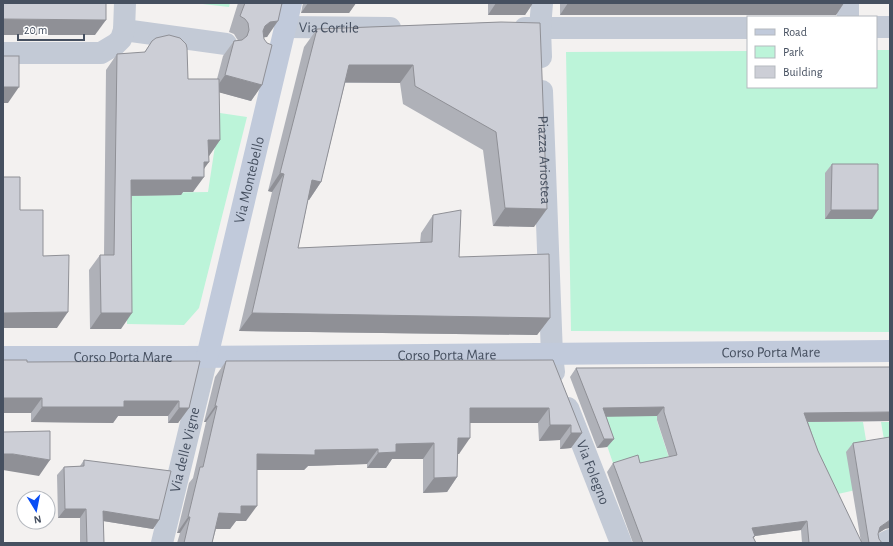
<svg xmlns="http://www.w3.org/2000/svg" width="893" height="546" font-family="'Alegreya Sans',sans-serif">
	<rect width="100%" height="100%" fill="#f3f1f0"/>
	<g fill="#bcf4d9">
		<path d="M194 3H230L229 7Z"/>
		<path d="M876 50H890V332L571 331 566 52 748 51V87H876Z"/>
		<path d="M220 113 247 117 199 308 184 325 127 324V193L208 192Z"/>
		<path d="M597 416H657V421L671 464 615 469Z"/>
		<path d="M798 422H863L866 440 862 442 869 487 829 496Z"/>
		<path d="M881 422H890V474Z"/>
	</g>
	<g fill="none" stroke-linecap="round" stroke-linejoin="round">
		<g stroke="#c3cad6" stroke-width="22">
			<path d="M848 3V17"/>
			<path id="s1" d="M286 27 390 28"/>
			<path d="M876 27H890"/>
			<path d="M525 28H748"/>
			<path d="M124 30 226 44"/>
			<path d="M3 53H101L116 44 121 39 124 30 125 3"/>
			<path d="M541 57 540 28 542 3"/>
			<path id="s2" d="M542 91 552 355 554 372"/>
			<path id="s3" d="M568 408 621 543"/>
			<path id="s4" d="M162 543 207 357"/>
			<path d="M884 543 890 540"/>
		</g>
		<g stroke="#c1cadb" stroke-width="22">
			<path id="s5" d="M3 357H184L890 351"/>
			<path id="s6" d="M207 357 291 3"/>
		</g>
	</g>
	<g fill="#afb1b8">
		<path d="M238 3H283L267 37H263L262 85 251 101 219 92 220 140 209 156 204 169 193 192H183L181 195 132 196 121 329H90L89 270 100 255H104L106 70 117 54 144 53 152 41 188 79H217L223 56 234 41 238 40 237 39 234 34 229 32Z"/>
		<path d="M303 3H356L349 13H301Z"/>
		<path d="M488 3H533L525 15H488Z"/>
		<path d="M560 3H844L836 15H560Z"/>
		<path d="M501 22 534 227 493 226 483 150 403 104 400 83H345L321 182 309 200H308L298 248 420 243 421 233 433 215 459 257 550 318 537 335 239 331 272 192 268 191 304 47 317 29Z"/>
		<path d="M832 164 872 219H825V173Z"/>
		<path d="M553 360 582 433 571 448 560 449V440L539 441 538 423H470L459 454H458L457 477 447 492 423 493V459H392L386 468H367V464L308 466 304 470H257L246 521H236L230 529H216L212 543H177L180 533H177L189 483 193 478 206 422H204L215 377 226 361Z"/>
		<path d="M200 361 189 408 178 423H168V416H118L113 423 31 422V413L27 362Z"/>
		<path d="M576 368 890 421 808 422 818 451 861 542 846 452 853 443 885 529 878 533 879 539 882 543H802L801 530 755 536 753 538 756 543H633L607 472 613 463H640L669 457 657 420V416H606L614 439 607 447 597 448 570 377Z"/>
		<path d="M84 460 159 520 153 529 103 521 104 543H80V518H58L57 475 64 467 80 466Z"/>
	</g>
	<g fill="#8f9096">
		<path d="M308 3H356L349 13H301Z"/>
		<path d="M496 3H533L525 15H488Z"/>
		<path d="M568 3H844L836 15H560Z"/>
		<path d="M3 19 106 20 95 35H3Z"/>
		<path d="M278 21 267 37 259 38 265 26 270 22Z"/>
		<path d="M349 65H413L400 83 337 82Z"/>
		<path d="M225 75 262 85 251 101 214 91Z"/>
		<path d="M3 87H19L8 103H3Z"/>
		<path d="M208 140H220L209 156H197Z"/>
		<path d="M204 162H209L198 177H204L193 192H183L181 195 120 196 131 180Z"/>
		<path d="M280 173 284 174 272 192 268 191Z"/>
		<path d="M312 180 321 182 309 200 300 198Z"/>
		<path d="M505 208 547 209 534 227 493 226Z"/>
		<path d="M831 210H878L872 219H825Z"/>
		<path d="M68 312 57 328H3V313Z"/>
		<path d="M101 313H132L121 329H90Z"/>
		<path d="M252 313 550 318 537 335 239 331Z"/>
		<path d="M3 398H42L31 413H3Z"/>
		<path d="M124 401H179L168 416H118L113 423 31 422 42 407Z"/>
		<path d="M215 406H217L206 422H204Z"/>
		<path d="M664 407 657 416 597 417 603 408Z"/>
		<path d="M179 408H189L178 423H168Z"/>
		<path d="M470 408H549L538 423H459Z"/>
		<path d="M890 412V421L798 422 804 413Z"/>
		<path d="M550 425H571L560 440 539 441Z"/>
		<path d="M571 433H582L571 448 560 449Z"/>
		<path d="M458 438H470L459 454H447Z"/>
		<path d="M604 439H614L607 447 597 448Z"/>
		<path d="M434 443 423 459H392L386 468H367L378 453 396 444Z"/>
		<path d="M378 449 367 464 308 466 304 470H246L257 454 315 450Z"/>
		<path d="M3 454H13L50 460 39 476 3 470Z"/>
		<path d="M457 477 447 492 423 493 434 478Z"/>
		<path d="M241 506H257L246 521H236L230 529H208L219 513Z"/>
		<path d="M65 509H86L80 518H58Z"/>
		<path d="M103 511 159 520 153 529 97 520Z"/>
		<path d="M188 517H190L180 533H177Z"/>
		<path d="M890 520V528L885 529 874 536 880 527Z"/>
		<path d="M807 521 801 530 755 536 750 543 752 528Z"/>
	</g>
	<g fill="#ccced6" stroke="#8f9096">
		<path d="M3 3H106V20L3 19Z"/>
		<path d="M245 3H282L278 21 270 22 265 26 263 31 264 39 267 43 272 45 262 85 225 75 234 41 242 40 247 36 249 30 248 23 245 19 240 16Z"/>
		<path d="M501 22 540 23 547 209 505 208 496 132 415 86 413 65H349L321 182 312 180 298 248 432 242 433 215 461 210 459 257 549 254 550 318 252 313 284 174 280 173 317 29Z"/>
		<path d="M169 35 180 38 186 44 187 48 188 79H219L220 140H208L209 162H204V177H192V180H131L132 313H101L100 255H114L117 54 145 52 152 41 156 38Z"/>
		<rect x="3" y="56" width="16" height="31"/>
		<path d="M832 164H878V210H831Z"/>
		<path d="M3 177H20V210H43V256L69 255 68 312 3 313Z"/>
		<path d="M3 360H27V362L200 361 189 408H179V401H124V407H42V398H3Z"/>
		<path d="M553 360 582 433H571V425H550L549 408H470V438H458L457 477 434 478V443L396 444V452L378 453V449L315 450V455L257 454V506H241V514L219 513 212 543H184L190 517H188L200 467H203L217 406H215L226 361Z"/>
		<path d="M890 367V412L804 413 818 451 862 543H809L807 521 752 528 755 536 753 537 756 543H643L613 463 638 455 640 463 677 455 664 412V407L603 408 614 439H604L576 368Z"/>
		<path d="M50 431V460L13 454H3V432Z"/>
		<path d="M890 437V520L880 527 878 534 879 539 882 543H869L853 443Z"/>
		<path d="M84 460 171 471 159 520 103 511 104 543H87L86 509H65L64 467 84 466Z"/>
	</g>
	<g text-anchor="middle" stroke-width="3" stroke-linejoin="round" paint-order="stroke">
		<g font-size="15" fill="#465060" stroke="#fff">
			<text dy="5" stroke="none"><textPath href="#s1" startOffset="43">Via Cortile</textPath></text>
			<text dy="5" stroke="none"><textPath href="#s2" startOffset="69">Piazza Ariostea</textPath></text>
			<text dy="5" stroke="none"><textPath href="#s6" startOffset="182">Via Montebello</textPath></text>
			<text dy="5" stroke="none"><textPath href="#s5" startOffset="768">Corso Porta Mare</textPath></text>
			<text dy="5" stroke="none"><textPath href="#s5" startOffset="444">Corso Porta Mare</textPath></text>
			<text dy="5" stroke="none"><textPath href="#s5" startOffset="120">Corso Porta Mare</textPath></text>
			<text dy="5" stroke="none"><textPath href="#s4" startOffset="96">Via delle Vigne</textPath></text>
			<text dy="5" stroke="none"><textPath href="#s3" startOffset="69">Via Folegno</textPath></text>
		</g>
	</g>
	<rect width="893" height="546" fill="none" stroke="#465060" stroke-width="8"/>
	<rect x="747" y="16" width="130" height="72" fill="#ffffff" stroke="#b5b9bf"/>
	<rect x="755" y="29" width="20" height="6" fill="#c1cadb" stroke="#b5b9bf"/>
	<text x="783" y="36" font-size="12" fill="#465060">Road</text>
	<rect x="755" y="46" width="20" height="12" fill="#bcf4d9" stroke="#b5b9bf"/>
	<text x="783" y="56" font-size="12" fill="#465060">Park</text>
	<rect x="755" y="66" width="20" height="12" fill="#ccced6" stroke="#b5b9bf"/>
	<text x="783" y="76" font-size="12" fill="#465060">Building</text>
	<g transform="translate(36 510) rotate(170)"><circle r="19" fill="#ffffff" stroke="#b5b9bf"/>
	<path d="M0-3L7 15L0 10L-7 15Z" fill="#094df5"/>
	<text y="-6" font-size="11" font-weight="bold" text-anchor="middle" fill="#465060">N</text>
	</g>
	<path d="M18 34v6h66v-6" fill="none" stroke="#465060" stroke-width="2"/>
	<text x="24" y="34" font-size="12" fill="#465060" stroke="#ffffff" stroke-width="3" paint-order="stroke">20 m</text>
</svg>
